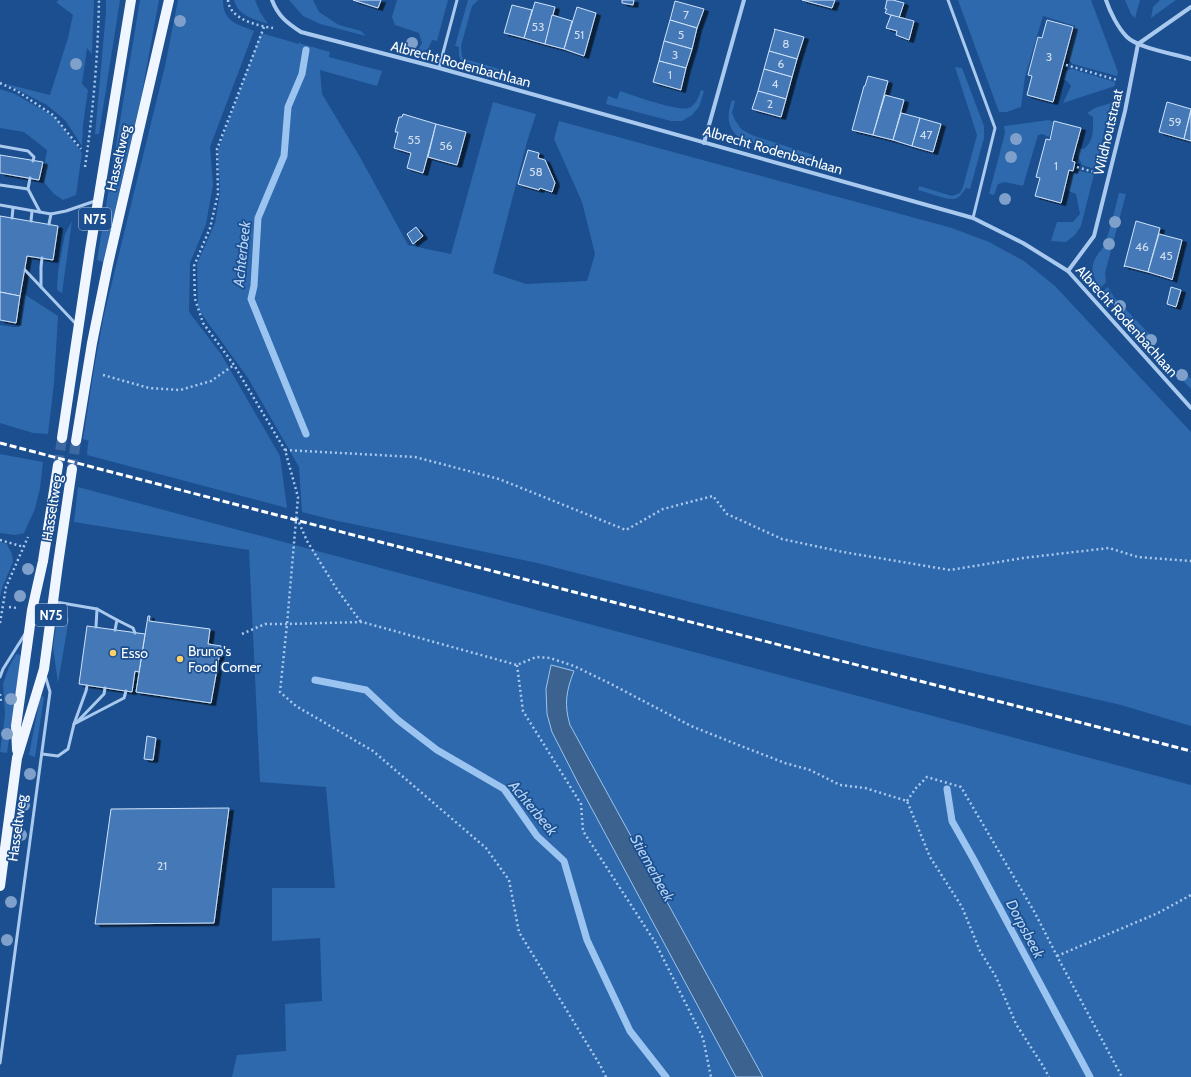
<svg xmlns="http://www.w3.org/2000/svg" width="1191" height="1077" font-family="Cabin,sans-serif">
	<defs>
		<filter id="shadow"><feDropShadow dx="4.5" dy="2.5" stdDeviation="0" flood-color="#0009"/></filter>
	</defs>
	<rect width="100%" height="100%" fill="#1b4f8f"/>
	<g fill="#2e69ad">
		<path d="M59 0H94L92 54 87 48 82 84 88 90 83 125 82 146 65 120 47 105 6 84 50 95 68 38 73 15 56 2Z"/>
		<path d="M106 0H120L99 134H95L106 12Z"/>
		<path d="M140 0H159L141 98 103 262 97 260Z"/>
		<path d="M178 0H223C223 22 237 24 254 31L210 147 213 185 206 224 190 263 189 312 221 354 280 456 287 508 87 455 88 443 89 441 83 439 95 363 104 315 165 66Z"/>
		<path d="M234 0H255L260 12 268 24C254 19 238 16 234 0Z"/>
		<path d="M289 0H313L319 12 339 25 361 31 366 36 320 24 303 16Z"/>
		<path d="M397 0H448L437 41 432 40 428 49 423 51 418 50 422 43 419 33 395 25 392 17Z"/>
		<path d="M468 0H478L472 6 461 46 462 57 468 60 499 69 498 73C489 71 465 67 461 60 458 56 459 52 459 47L455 46Z"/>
		<path d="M958 0H1091L1118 72 1117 76 1073 64 1067 58 1075 26 1043 16 1025 77 1021 107 1007 112H999Z"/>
		<path d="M1125 0H1140L1135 18 1131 14Z"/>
		<path d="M1160 0H1176L1151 18 1153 7Z"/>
		<path d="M261 33 299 44V42L302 44 330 52 329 57 382 71 377 86 320 70 322 94 360 157 408 245 451 254 493 102 536 114 527 142 493 273 526 284 587 281 595 254 582 202 554 139 559 121 952 228 989 242 1024 261 1055 286 1191 432V726L1121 705 865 646 537 563 329 519 302 512 299 467 248 378 198 309 197 264 215 223 220 193 218 150Z"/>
		<path d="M955 67 962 68 984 126V138L970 189 966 188C963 192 960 198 954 199 946 200 927 192 918 190L919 186 952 196 960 193 963 187 977 135Z"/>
		<path d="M1072 69 1115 82V86L1063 103 1071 86 1067 81 1063 79 1065 71Z"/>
		<path d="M0 89 15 94 55 117 82 153 76 195 63 200 54 194 42 180 47 150 24 132 0 128Z"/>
		<path d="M701 90 704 91 699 107 692 115 682 121H671L606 104 608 96 617 99 620 91C632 95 679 112 689 108 696 105 699 96 701 90Z"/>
		<path d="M732 100 735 101 732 113 735 120 741 129 754 136 814 155 812 160 743 140C727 130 726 117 732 100Z"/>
		<path d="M1111 103 1095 169 1082 165 1077 154 1078 148 1084 149C1094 141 1093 130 1093 117L1087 113 1095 108Z"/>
		<path d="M1049 120 1053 122 1049 137 1042 134 1038 135 1023 186 1005 182 998 184 994 195 989 194 1005 133 1004 126Z"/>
		<path d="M1080 171 1094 174 1081 226 1075 235 1066 242 1051 241 1057 222H1073L1080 214 1076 194 1066 190 1071 174Z"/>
		<path d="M1119 193 1126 194 1105 273 1106 282 1100 288C1092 276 1089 267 1098 254 1101 250 1105 246 1106 241 1111 225 1115 209 1119 193Z"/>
		<path d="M72 221 62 293 57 290 58 272 65 234Z"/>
		<path d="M1108 287 1114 297 1157 342 1152 346 1102 292Z"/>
		<path d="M24 294 58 316 54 383 48 434 33 433 0 423V325L14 327H19Z"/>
		<path d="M1181 368 1191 379V389L1176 373Z"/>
		<path d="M0 454 43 462 40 488 35 509 24 533 15 535 0 533Z"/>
		<path d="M78 487 1191 785V1077H232L237 1055 286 1051 285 1004 322 1001 320 938 272 941V888H335L326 787 260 782 249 550 74 522Z"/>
		<path d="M0 542 7 544 12 554 13 562 2 588 0 597Z"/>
		<path d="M62 617 69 618 58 683 53 647 57 619Z"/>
		<path d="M16 654H18L21 656 7 753 0 752 5 715 3 684 9 667Z"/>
		<path d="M42 696 44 697 35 757 29 755 40 698Z"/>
	</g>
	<path fill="#3c6290" stroke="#9cc4f0" d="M551 665 574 671C566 691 564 705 570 725L763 1077H736L578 783 552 732 547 714 546 689Z"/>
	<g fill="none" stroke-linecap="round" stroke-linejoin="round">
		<g stroke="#9cc4f0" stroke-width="7">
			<path d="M306 434 251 299 254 286 258 218 284 156 288 107 302 74 306 50"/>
			<path d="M315 680 366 690 398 720 437 750 504 789 537 836 564 861 587 940 630 1031 666 1077"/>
			<path d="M947 789 952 821 974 860 1090 1077"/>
		</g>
	</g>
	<g fill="#4478b7" stroke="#cfe3fa" filter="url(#shadow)">
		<path d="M353 0H381L378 8Z"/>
		<path d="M622 0H634L633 5 622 3Z"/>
		<path d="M802 0H835L832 8Z"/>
		<path d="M887 0H893L904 3 899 18 885 13 887 9H885Z"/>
		<path d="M675 1 704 9 697 28 670 20Z"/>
		<path d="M535 2 555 7 545 44 524 38Z"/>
		<path d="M512 5 532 10 524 38 505 33H504Z"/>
		<path d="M577 7 596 13 584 56 564 49Z"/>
		<path d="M552 15 572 21 564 49 545 44Z"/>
		<path d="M891 15 914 21 909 40 896 35 897 31 886 28Z"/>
		<path d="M670 20 697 28 692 49 664 41Z"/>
		<path d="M1047 20 1073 27 1053 102 1027 95 1032 76 1028 75 1038 37 1042 38Z"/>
		<path d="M774 29 804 37 797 59 769 51 775 30Z"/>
		<path d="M664 41 692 49 686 68 659 61Z"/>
		<path d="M769 51 797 59 792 77 764 69Z"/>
		<path d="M659 61 686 68 681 89V90L653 82Z"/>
		<path d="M764 69 792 77 786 99 758 91Z"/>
		<path d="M868 76 888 81 873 135 852 130 864 86H865Z"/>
		<path d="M758 91 786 99 781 117 752 109Z"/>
		<path d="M885 95 904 100 893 140 873 135Z"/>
		<path d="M1167 102 1191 109 1184 139 1159 132Z"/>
		<path d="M1191 111V141L1184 139Z"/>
		<path d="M901 113 920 118 912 146 893 140Z"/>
		<path d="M403 114 436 124 423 173 407 168 411 153 394 148 398 132H395L399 117H402Z"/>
		<path d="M920 118 941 124 933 152 912 146Z"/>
		<path d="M1054 121 1081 128 1072 161 1075 162 1073 171 1069 170 1061 203 1035 196 1040 178 1036 177 1046 139 1050 140Z"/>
		<path d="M436 124 466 132 457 165 428 157Z"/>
		<path d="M528 150 539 153 538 158 545 160 555 183 552 192 540 188 539 190 518 184Z"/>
		<path d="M0 155 43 162 39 180 0 173Z"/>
		<path d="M0 216 58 226 53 260 27 256 20 296 0 292Z"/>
		<path d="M1136 221 1160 228 1148 272 1125 266 1124 267Z"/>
		<path d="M416 227 423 236 413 244 407 234Z"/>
		<path d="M1159 234 1182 240 1172 280 1171 279 1148 272Z"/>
		<path d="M1171 287 1181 290 1176 307 1167 304Z"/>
		<path d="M0 292 20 296 16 323 0 320Z"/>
		<path d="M148 616H150L149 621 210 629 208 644 221 646 211 703 136 692Z"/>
		<path d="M87 626 145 634 139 672 135 671 132 692 79 684Z"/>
		<path d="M147 736 156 738 153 760 144 759Z"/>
		<path d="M229 808 214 923 95 924 111 809Z"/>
	</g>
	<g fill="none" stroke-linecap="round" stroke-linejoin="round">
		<g stroke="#3d69a0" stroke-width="10" stroke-dasharray="10 5" stroke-linecap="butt">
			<path d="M58 465 62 438"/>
			<path d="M72 469 76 441"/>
		</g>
		<g stroke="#a9c9ee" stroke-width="2.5" stroke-dasharray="2 3" stroke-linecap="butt">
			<path d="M228 0C229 19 258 26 273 28"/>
			<path d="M264 27 217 149 218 194 210 228 194 266 195 299 203 323 234 365 285 450 298 497 287 624 280 692 296 706 373 751 486 848 509 880 519 932 600 1065 606 1077"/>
			<path d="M1066 65 1117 80"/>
			<path d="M0 83 17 91 53 115 81 149"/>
			<path d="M85 167C93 112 98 56 99 0"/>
			<path d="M1077 167 1097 173"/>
			<path d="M103 375 149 388 180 390 211 381 234 365"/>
			<path d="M285 450 415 457 499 479 626 530 663 509 713 496 727 514 782 539 843 552 950 570 1023 558 1109 548 1138 557 1191 561"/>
			<path d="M297 518 307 541 336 588 361 622"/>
			<path d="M0 540 24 547"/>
			<path d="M9 607 17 608"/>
			<path d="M0 623 6 587 28 537"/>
			<path d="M242 634 265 624H287L362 622 517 665 536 657 550 658 574 666 611 684 691 726 741 746 785 763 810 770 840 785 865 788 907 801 930 857 962 907 980 951 996 977 1016 1024 1043 1066 1049 1077"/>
			<path d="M517 665 523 711 581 804 583 831 655 942 703 1038 711 1077"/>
			<path d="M0 694 1 702"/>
			<path d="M907 801 916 788 927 777 961 787 1035 913 1057 956 1122 1077"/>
			<path d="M1057 956 1158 913 1191 895"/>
		</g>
		<g stroke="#a9c9ee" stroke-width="3">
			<path d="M948 0 995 128 973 218"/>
			<path d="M439 68 457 0"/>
			<path d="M0 146 28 151 34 157 33 161"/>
			<path d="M30 178 28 189 40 212"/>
			<path d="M0 185 28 189"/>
			<path d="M0 205 51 214 66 211 95 201"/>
			<path d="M12 218 13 208"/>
			<path d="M31 221 32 211"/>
			<path d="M49 224 51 214"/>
			<path d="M25 270 76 324"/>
			<path d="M41 287V267L42 258"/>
			<path d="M56 602 97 609 96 627"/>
			<path d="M97 609 117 620 115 630"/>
			<path d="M117 620 133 628 135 633"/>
			<path d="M0 677 3 669 25 634"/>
			<path d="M77 722 104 694 105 688"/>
			<path d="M74 724 124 698 126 691"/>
			<path d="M42 754 58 756 68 749 74 724 86 691 87 686"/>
			<path d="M0 1063 50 692 45 675"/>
		</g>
		<g stroke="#a9c9ee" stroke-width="4">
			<path d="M272 0C278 16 287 23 301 32L439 68 973 218 1023 243 1068 271 1191 408"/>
			<path d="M1106 0C1110 12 1118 28 1127 37 1138 48 1175 54 1191 59"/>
			<path d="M1138 44 1191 7"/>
			<path d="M704 143 744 0"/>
			<path d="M1068 271 1094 236 1125 111 1138 44"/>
		</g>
		<g stroke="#f0f6ff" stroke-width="10">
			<path d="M62 438 90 250 131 0"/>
			<path d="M76 441 92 343 108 264 169 0"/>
			<path d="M17 750 16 726 30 625 32 610 43 561 58 465"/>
			<path d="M0 886 17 758 44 669 58 564 72 469"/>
		</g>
		<path stroke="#fff" stroke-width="3" stroke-dasharray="7 3" stroke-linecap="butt" d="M0 443 388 544 1191 751"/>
	</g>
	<g fill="#7ea0ca">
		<circle cx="180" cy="21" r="6"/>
		<circle cx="412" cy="43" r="6"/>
		<circle cx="76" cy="64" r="6"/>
		<circle cx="1016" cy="139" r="6"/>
		<circle cx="1011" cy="157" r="6"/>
		<circle cx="1005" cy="199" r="6"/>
		<circle cx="1115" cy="222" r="6"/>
		<circle cx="1109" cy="244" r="6"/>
		<circle cx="1120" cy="306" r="6"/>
		<circle cx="1151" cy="340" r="6"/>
		<circle cx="1182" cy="375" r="6"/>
		<circle cx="28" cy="569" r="6"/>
		<circle cx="20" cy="596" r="6"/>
		<circle cx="11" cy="699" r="6"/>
		<circle cx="7" cy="734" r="6"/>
		<circle cx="30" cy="774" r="6"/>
		<circle cx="24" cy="805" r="6"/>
		<circle cx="21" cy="835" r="6"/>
		<circle cx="11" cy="902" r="6"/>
		<circle cx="7" cy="940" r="6"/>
	</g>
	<g fill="#ffd166" stroke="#1b4f8f" stroke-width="1.5">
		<circle cx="113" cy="653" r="4"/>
		<circle cx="180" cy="659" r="4"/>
	</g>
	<g text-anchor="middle" stroke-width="3.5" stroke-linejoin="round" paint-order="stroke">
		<g font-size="12" fill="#d0dded">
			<text x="686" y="19">7</text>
			<text x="538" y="31">53</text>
			<text x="579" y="39">51</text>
			<text x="681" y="39">5</text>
			<text x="786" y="48">8</text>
			<text x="675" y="59">3</text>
			<text x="1049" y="61">3</text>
			<text x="781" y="68">6</text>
			<text x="670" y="79">1</text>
			<text x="775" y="88">4</text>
			<text x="770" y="108">2</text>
			<text x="1175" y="126">59</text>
			<text x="926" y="139">47</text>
			<text x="414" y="144">55</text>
			<text x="446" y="150">56</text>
			<text x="1056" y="170">1</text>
			<text x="536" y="176">58</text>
			<text x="1142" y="251">46</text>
			<text x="1166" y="260">45</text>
			<text x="162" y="870">21</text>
		</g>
		<g fill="#1b4f8f" stroke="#bbcadd" stroke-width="1">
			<rect x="79" y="208" width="32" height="22" rx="3"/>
			<rect x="35" y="604" width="32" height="22" rx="3"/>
		</g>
		<g font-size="13" font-weight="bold" fill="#fff">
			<text x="95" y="224">N75</text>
			<text x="51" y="620">N75</text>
		</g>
		<g font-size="14" fill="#fff" stroke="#1b4f8f">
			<text transform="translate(461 64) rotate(15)" y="5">Albrecht Rodenbachlaan</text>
			<text transform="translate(1108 132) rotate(-77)" y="5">Wildhoutstraat</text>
			<text transform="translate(773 150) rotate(16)" y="5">Albrecht Rodenbachlaan</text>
			<text transform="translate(118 158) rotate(-77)" y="5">Hasseltweg</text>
			<text transform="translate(1127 321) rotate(48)" y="5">Albrecht Rodenbachlaan</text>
			<text transform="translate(52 508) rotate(-81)" y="5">Hasseltweg</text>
			<text transform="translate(17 828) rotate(-82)" y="5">Hasseltweg</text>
		</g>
		<g font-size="14" fill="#fff" stroke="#1b4f8f" text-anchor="start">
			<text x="188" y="656">Bruno's<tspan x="188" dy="16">Food Corner</tspan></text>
			<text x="121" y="658">Esso</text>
		</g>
		<g font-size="15" font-style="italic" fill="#b5d3f5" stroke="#1b4f8f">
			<text transform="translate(242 254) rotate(-84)" y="5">Achterbeek</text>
			<text transform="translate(533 808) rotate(50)" y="5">Achterbeek</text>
			<text transform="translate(652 868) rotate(61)" y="5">Stiemerbeek</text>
			<text transform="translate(1025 929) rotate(62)" y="5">Dorpsbeek</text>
		</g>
	</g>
</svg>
